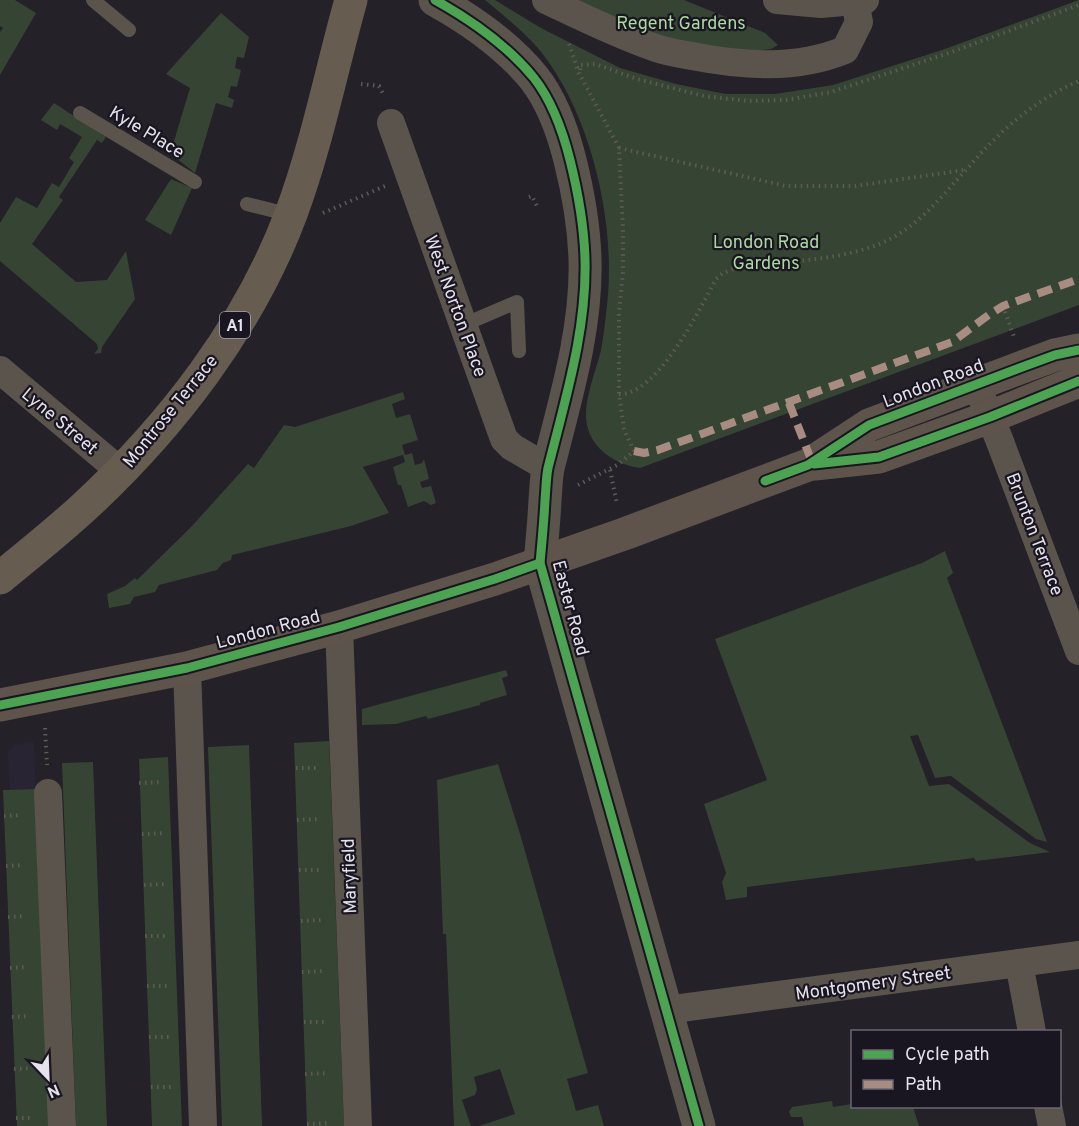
<svg xmlns="http://www.w3.org/2000/svg" width="1079" height="1126" font-family="Overpass,sans-serif">
	<rect width="100%" height="100%" fill="#242128"/>
	<path fill="#292434" d="M34 742 36 789 10 790 8 752 14 745Z"/>
	<g fill="#364433">
		<path d="M0 0H15L36 13 0 75V32L3 28 0 26Z"/>
		<path d="M485 0H495L541 28 620 68 676 84 726 94H775L833 85 942 50 1079 0V305L640 468C617 465 592 450 587 425 582 404 596 371 601 350 603 338 605 325 606 313 618 231 593 118 542 53 526 33 504 16 485 0Z"/>
		<path d="M562 0H684L765 33 778 45 771 49 756 51 685 47Z"/>
		<path d="M221 13 249 37 244 58 237 57 235 68 241 70 237 87 231 86 228 97 234 100 232 108 216 103 195 173 176 158 171 151 190 88 166 74Z"/>
		<path d="M54 103 106 137 102 143 97 140 59 197 63 200 32 244 76 282 107 280 126 251 135 299 102 347 101 353 94 354 98 349 97 344 0 261V223L16 197 37 208 52 183 59 187 74 162 69 158 82 137 60 124 57 130 41 120Z"/>
		<path d="M171 179 192 188 171 235 145 220Z"/>
		<path d="M403 392 405 399 392 404 396 418 410 414 418 440 402 445 405 455 412 453 415 465 422 463 424 459 429 479 420 482 422 488 431 486 436 503 431 505 424 501 408 507 401 485H398L393 467 405 462 403 455 363 467 389 513 351 526 232 555 231 560 223 563 217 570 159 585 155 592 134 597 130 604 109 608 107 594 125 586 135 578 137 580 192 526 248 464 254 468 284 425 295 427Z"/>
		<path d="M945 551 953 573 947 578 1047 842 1036 839 951 776 935 778 918 735 910 736 929 786 949 784 1030 843 1050 852 976 861 974 858 747 887V897L726 900 722 882 726 873 704 804 767 780 715 639 922 563Z"/>
		<path d="M506 670 508 676 502 678 507 695 480 703V705L428 719 426 716 396 724 362 725V709Z"/>
		<path d="M329 741 344 1126H307L294 743Z"/>
		<path d="M249 745 262 1126H222L208 747Z"/>
		<path d="M168 757 182 1126H152L139 759Z"/>
		<path d="M93 762 107 1126H76L62 763Z"/>
		<path d="M498 764 521 837 588 1073 567 1079 576 1111 598 1105 604 1126H479L515 1114 500 1069 474 1077 477 1089 475 1095 462 1100 471 1126H454L446 934H443L437 780Z"/>
		<path d="M36 789 50 1126H17L3 790Z"/>
		<path d="M832 1101 833 1107 852 1104V1106L913 1107 919 1126H804L802 1117H791L789 1112 792 1107Z"/>
	</g>
	<g fill="none" stroke-linecap="round" stroke-linejoin="round">
		<g stroke="#605a57" stroke-width="4" stroke-dasharray="1.5 4.5" stroke-linecap="butt">
			<path d="M569 44 579 73 619 148 623 229V272L619 313V394L624 429 634 451 619 464 578 485"/>
			<path d="M580 70V65L596 64 637 79 704 96 748 101 786 100 831 92 946 54 1079 5"/>
			<path d="M361 84 379 86 384 96"/>
			<path d="M619 148 786 186H855L964 170"/>
			<path d="M529 197 532 196 537 206"/>
			<path d="M323 213 385 186"/>
			<path d="M1003 306 1014 337"/>
			<path d="M619 394C657 396 701 307 716 279L723 273 738 267C786 261 847 261 890 239 921 223 942 196 965 171 998 133 1032 101 1079 81"/>
			<path d="M610 470 617 504"/>
			<path d="M45 728 47 765"/>
			<path d="M296 768H316"/>
			<path d="M139 783 163 782"/>
			<path d="M4 816 21 815"/>
			<path d="M297 820 318 819"/>
			<path d="M142 834 165 833"/>
			<path d="M6 866 24 865"/>
			<path d="M299 870H319"/>
			<path d="M144 885 167 884"/>
			<path d="M8 917 26 916"/>
			<path d="M301 921 321 920"/>
			<path d="M145 936H168"/>
			<path d="M10 968 28 967"/>
			<path d="M302 972 326 971"/>
			<path d="M147 986H171"/>
			<path d="M12 1017 30 1016"/>
			<path d="M304 1022H327"/>
			<path d="M149 1037H172"/>
			<path d="M14 1069 32 1068"/>
			<path d="M305 1074 329 1073"/>
			<path d="M151 1087H174"/>
			<path d="M16 1118H34"/>
			<path d="M307 1124 330 1123"/>
		</g>
		<g stroke="#5b544c" stroke-width="14">
			<path d="M93 0 129 30"/>
			<path d="M80 113 195 182"/>
			<path d="M247 204 291 215"/>
			<path d="M463 325 517 302 519 351"/>
		</g>
		<g stroke="#5b544c" stroke-width="28">
			<path d="M546 0C582 17 618 35 656 48 667 52 680 54 692 56 743 66 796 70 845 50L859 22 855 2"/>
			<path d="M777 0 821 4 865 0"/>
			<path d="M391 123 504 439 512 447 548 468"/>
			<path d="M0 370 120 471"/>
			<path d="M981 396 999 439 1079 651"/>
			<path d="M339 627 358 1126"/>
			<path d="M187 668 203 1126"/>
			<path d="M48 793 62 1126"/>
			<path d="M1019 963 1032 1032"/>
			<path d="M666 1010 1079 955"/>
			<path d="M1048 1106 1052 1126"/>
		</g>
		<path stroke="#5b544c" stroke-width="33" d="M435 0C471 20 507 45 534 78 552 101 563 132 570 160 578 192 584 226 585 259 587 330 565 400 548 468 546 478 546 490 545 500 544 521 542 542 540 563L699 1126"/>
		<g stroke="#5f544b" stroke-width="33">
			<path d="M815 464 879 457 990 417 1079 381"/>
			<path d="M0 705 187 668 339 627 495 579 624 534 808 465 869 425 1025 366 1055 355 1079 350"/>
		</g>
		<path stroke="#675c50" stroke-width="33" d="M0 578C28 555 57 532 83 508 171 427 249 326 291 214 317 144 331 71 351 0"/>
		<g stroke="#a88b81" stroke-width="8" stroke-dasharray="15 8" stroke-linecap="butt">
			<path d="M789 403 812 462"/>
			<path d="M634 451 644 453 658 450 952 342 990 314 1003 306 1079 279"/>
		</g>
		<g stroke="#191521" stroke-width="13">
			<g id="cycleway">
				<path d="M435 0C471 20 507 45 534 78 552 101 563 132 570 160 578 192 584 226 585 259 587 330 565 400 548 468 546 478 546 490 545 500 544 521 542 542 540 563L699 1126"/>
				<path d="M814 464 879 457 990 417 1079 381"/>
				<path d="M765 481 808 465 869 425 1025 366 1055 355 1079 350"/>
				<path d="M0 705 187 668 339 627 495 579 540 563"/>
			</g>
		</g>
		<use href="#cycleway" stroke="#4ca352" stroke-width="9"/>
	</g>
	<g text-anchor="middle" stroke-width="4.5" stroke-linejoin="round" paint-order="stroke">
		<rect fill="#191521" stroke="#a8a4ae" stroke-width="1.5" x="220" y="312" width="30" height="26" rx="4.5"/>
		<g font-size="16" font-weight="bold" fill="#e5e2eb">
			<text x="235" y="331">A1</text>
		</g>
		<g font-size="18" fill="#abd9a0" stroke="#191521">
			<text x="681" y="29">Regent Gardens</text>
			<text x="766" y="248">London Road<tspan x="766" dy="21">Gardens</tspan></text>
		</g>
		<g font-size="18" fill="#e5e2eb" stroke="#191521">
			<text transform="translate(147 132) rotate(31)" y="6">Kyle Place</text>
			<text transform="translate(456 306) rotate(70)" y="6">West Norton Place</text>
			<text transform="translate(933 383) rotate(-21)" y="6">London Road</text>
			<text transform="translate(170 411) rotate(-51)" y="6">Montrose Terrace</text>
			<text transform="translate(60 421) rotate(40)" y="6">Lyne Street</text>
			<text transform="translate(1035 534) rotate(69)" y="6">Brunton Terrace</text>
			<text transform="translate(571 608) rotate(75)" y="6">Easter Road</text>
			<text transform="translate(268 629) rotate(-15)" y="6">London Road</text>
			<text transform="translate(349 876) rotate(-92)" y="6">Maryfield</text>
			<text transform="translate(873 983) rotate(-8)" y="6">Montgomery Street</text>
		</g>
	</g>
	<rect x="851" y="1030" width="210" height="78" fill="#191521" stroke="#6b6772" stroke-width="1.5"/>
	<rect x="863" y="1050" width="30" height="9" fill="#4ca352" stroke="#6b6772" stroke-width="1.5"/>
	<text x="905" y="1060" font-size="18" fill="#e5e2eb">Cycle path</text>
	<rect x="863" y="1080" width="30" height="9" fill="#a88b81" stroke="#6b6772" stroke-width="1.5"/>
	<text x="905" y="1090" font-size="18" fill="#e5e2eb">Path</text>
	<g transform="translate(48 1078) rotate(157)" stroke="#191521" stroke-width="4.5" paint-order="stroke">
	<path d="M0-4.5L10 22L0 15L-10 22Z" fill="#e5e2eb"/>
	<text y="-9" font-size="16" font-weight="bold" text-anchor="middle" fill="#e5e2eb">N</text>
	</g>
</svg>
